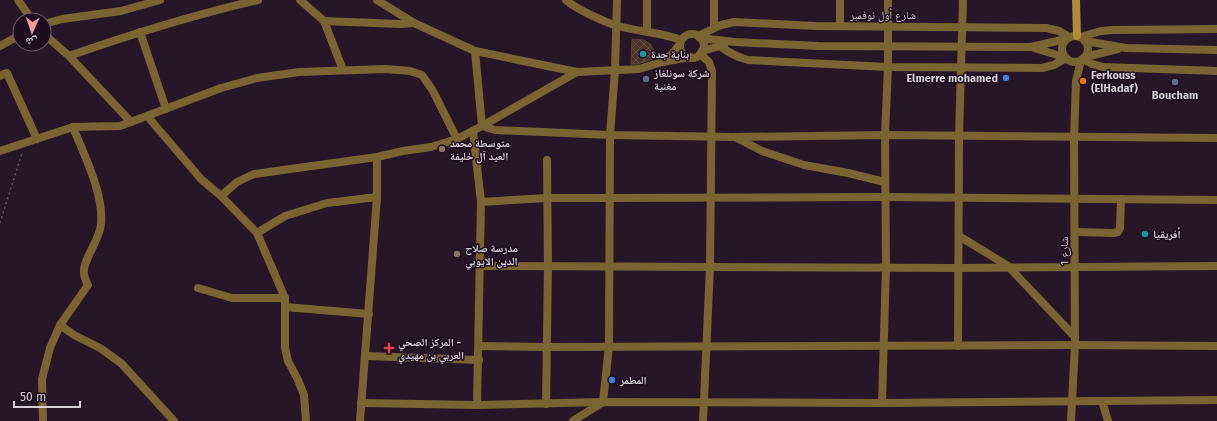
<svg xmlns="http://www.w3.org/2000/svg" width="1217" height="421" font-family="'Fira Sans','Noto Naskh Arabic',sans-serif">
	<defs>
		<pattern id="building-cross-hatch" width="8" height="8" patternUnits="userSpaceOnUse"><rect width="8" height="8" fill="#4b3327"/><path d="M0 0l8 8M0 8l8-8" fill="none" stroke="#645046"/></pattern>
	</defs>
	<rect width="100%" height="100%" fill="#271628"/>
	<path fill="url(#building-cross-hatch)" stroke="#5f463a" d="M632 39 644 40 650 44 655 52V58L638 64H631Z"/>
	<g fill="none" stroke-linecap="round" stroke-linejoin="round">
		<path stroke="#635464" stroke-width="1.5" stroke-dasharray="2 3" stroke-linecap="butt" d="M0 223 22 153"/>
		<g stroke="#796432" stroke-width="8">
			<path d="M18 0 32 20"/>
			<path d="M300 0 324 21 343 70"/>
			<path d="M377 0 414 23 475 51 577 72 639 69 662 62 690 57"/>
			<path d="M566 0C576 9 604 22 618 26 639 32 661 32 681 40"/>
			<path d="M714 0V28"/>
			<path d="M840 0V26"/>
			<path d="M324 21 400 24 414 23"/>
			<path d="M44 24 62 19 121 11 160 0"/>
			<path d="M647 31V0"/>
			<path d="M140 32 166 109"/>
			<path d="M44 34 69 56 131 122"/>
			<circle cx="692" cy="46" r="12"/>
			<circle cx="1075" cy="49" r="13"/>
			<path d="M698 36 721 25 734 22 816 26 1046 28 1059 31 1069 37"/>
			<path d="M1080 37 1101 31 1113 30 1217 29"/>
			<path d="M700 38 735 42 819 46 1031 47 1066 39"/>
			<path d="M1085 41 1126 48 1217 50"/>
			<path d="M0 46 20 35"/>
			<path d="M720 46C729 53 737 57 748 60L888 67 1042 68 1054 65 1066 58"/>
			<path d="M1034 48 1064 57"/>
			<path d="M475 51 482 126 495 130 610 135 734 137 885 135 1217 138"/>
			<path d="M702 51 724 45"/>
			<path d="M700 54 709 62 712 71 710 267 703 421"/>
			<path d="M69 56C132 34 193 15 258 0"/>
			<path d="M1085 57 1118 49"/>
			<path d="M1083 59 1092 64 1103 67 1217 71"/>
			<path d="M663 62 672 54 680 44"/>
			<path d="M0 76 6 73H7L37 139"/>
			<path d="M148 117 201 179 221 196 257 233 285 298V348L288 361 298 380 304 395 306 421"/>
			<path d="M473 131 481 202 477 405"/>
			<path d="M735 137 762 151 804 165 848 173 885 182"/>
			<path d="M0 151 73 127 120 126 221 88 257 78 299 72 385 69 410 71 422 75 433 91 457 139"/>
			<path d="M221 196 237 182 254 174 377 157 403 151 431 147 457 139 482 126 577 72"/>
			<path d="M481 202 547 198H610L885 197 1217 200"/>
			<path d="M1075 232 1114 233 1118 232 1120 228 1121 199"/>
			<path d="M257 233 285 216 327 203 377 197"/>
			<path d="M959 236 1008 266 1075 337"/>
			<path d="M481 266 959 268 1217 266"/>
			<path d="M198 288 232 298H285"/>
			<path d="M285 307 369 314"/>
			<path d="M60 325 74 335 100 348 121 363 174 421"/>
			<path d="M479 346 546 347 1075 345 1217 346"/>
			<path d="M958 346 959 137 963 0"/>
			<path d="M366 356 479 360"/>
			<path d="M1102 401 1108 421"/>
			<path d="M361 403 477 405 603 402 882 403 1217 400"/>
			<path d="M882 403 886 267 885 135 888 67V0"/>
			<path d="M546 404 548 266 547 160"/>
			<path d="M43 421 42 379 50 348 60 325 88 285C86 281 84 277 84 273 82 261 100 240 101 224 104 194 84 155 73 127"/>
			<path d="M360 421 377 197V157"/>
			<path d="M573 421 603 402 609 346 610 135 615 70 617 0"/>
			<path d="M1071 421 1075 345 1074 138 1076 81 1081 60"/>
		</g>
		<path stroke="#af8c35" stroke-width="8" d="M1076 0 1077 36"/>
	</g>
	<g fill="#0f9aa8" stroke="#1d0d1e" stroke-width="1.5">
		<circle cx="643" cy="54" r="4"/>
		<circle cx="1145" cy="234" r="4"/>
	</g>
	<g fill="#3f7fe0" stroke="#1d0d1e" stroke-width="1.5">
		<circle cx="1006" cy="78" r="4"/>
		<circle cx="612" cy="380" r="4"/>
	</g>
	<g fill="#5c6f8a" stroke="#1d0d1e" stroke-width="1.5">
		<circle cx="646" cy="79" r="4"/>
		<circle cx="1175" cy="82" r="4"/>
	</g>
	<circle fill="#e8710a" stroke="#1d0d1e" stroke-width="1.5" cx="1083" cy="81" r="4"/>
	<g fill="#8d6e63" stroke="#1d0d1e" stroke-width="1.5">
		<circle cx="442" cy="149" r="4"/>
		<circle cx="457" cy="254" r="4"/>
	</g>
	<path fill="#e0444e" stroke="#1d0d1e" stroke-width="1.5" d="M387 342h4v4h4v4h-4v4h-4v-4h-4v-4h4z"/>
	<g text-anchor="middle" stroke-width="3" stroke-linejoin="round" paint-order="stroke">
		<g font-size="11" fill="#dacfdb" stroke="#1d0d1e">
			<text x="883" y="19">شارع أول نوفمبر</text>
			<text transform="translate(1064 251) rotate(-91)" y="4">شارع 1</text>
		</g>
		<g font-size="11" font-weight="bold" fill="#dacfdb" stroke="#1d0d1e" text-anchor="start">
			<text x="651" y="58">بناية جدة</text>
			<text x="654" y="77">شركة سونلغاز<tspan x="654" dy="13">مغنية</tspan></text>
			<text x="1091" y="79">Ferkouss<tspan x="1091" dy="13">(ElHadaf)</tspan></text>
			<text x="998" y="82" text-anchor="end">Elmerre mohamed</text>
			<text x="1175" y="99" text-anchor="middle">Boucham</text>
			<text x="450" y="147">متوسطة محمد<tspan x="450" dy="13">العيد آل خليفة</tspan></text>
			<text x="1153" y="238">أفريقيا</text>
			<text x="465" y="252">مدرسة صلاح<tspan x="465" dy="13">الدين الايوبي</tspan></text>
			<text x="398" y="346">المركز الصحي -<tspan x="398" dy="13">العربي بن مهيدي</tspan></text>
			<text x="620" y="384">المطمر</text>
		</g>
	</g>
	<g transform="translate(32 32) rotate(183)"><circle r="19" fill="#1d0d1e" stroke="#695b6a"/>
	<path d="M0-3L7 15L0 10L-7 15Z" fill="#f49aa1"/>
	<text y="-6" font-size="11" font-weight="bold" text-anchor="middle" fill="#dacfdb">ش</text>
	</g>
	<path d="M14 401v6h66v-6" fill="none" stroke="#dacfdb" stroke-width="2"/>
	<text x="20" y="401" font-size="12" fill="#dacfdb" stroke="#1d0d1e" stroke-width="3" paint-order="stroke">50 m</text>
</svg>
